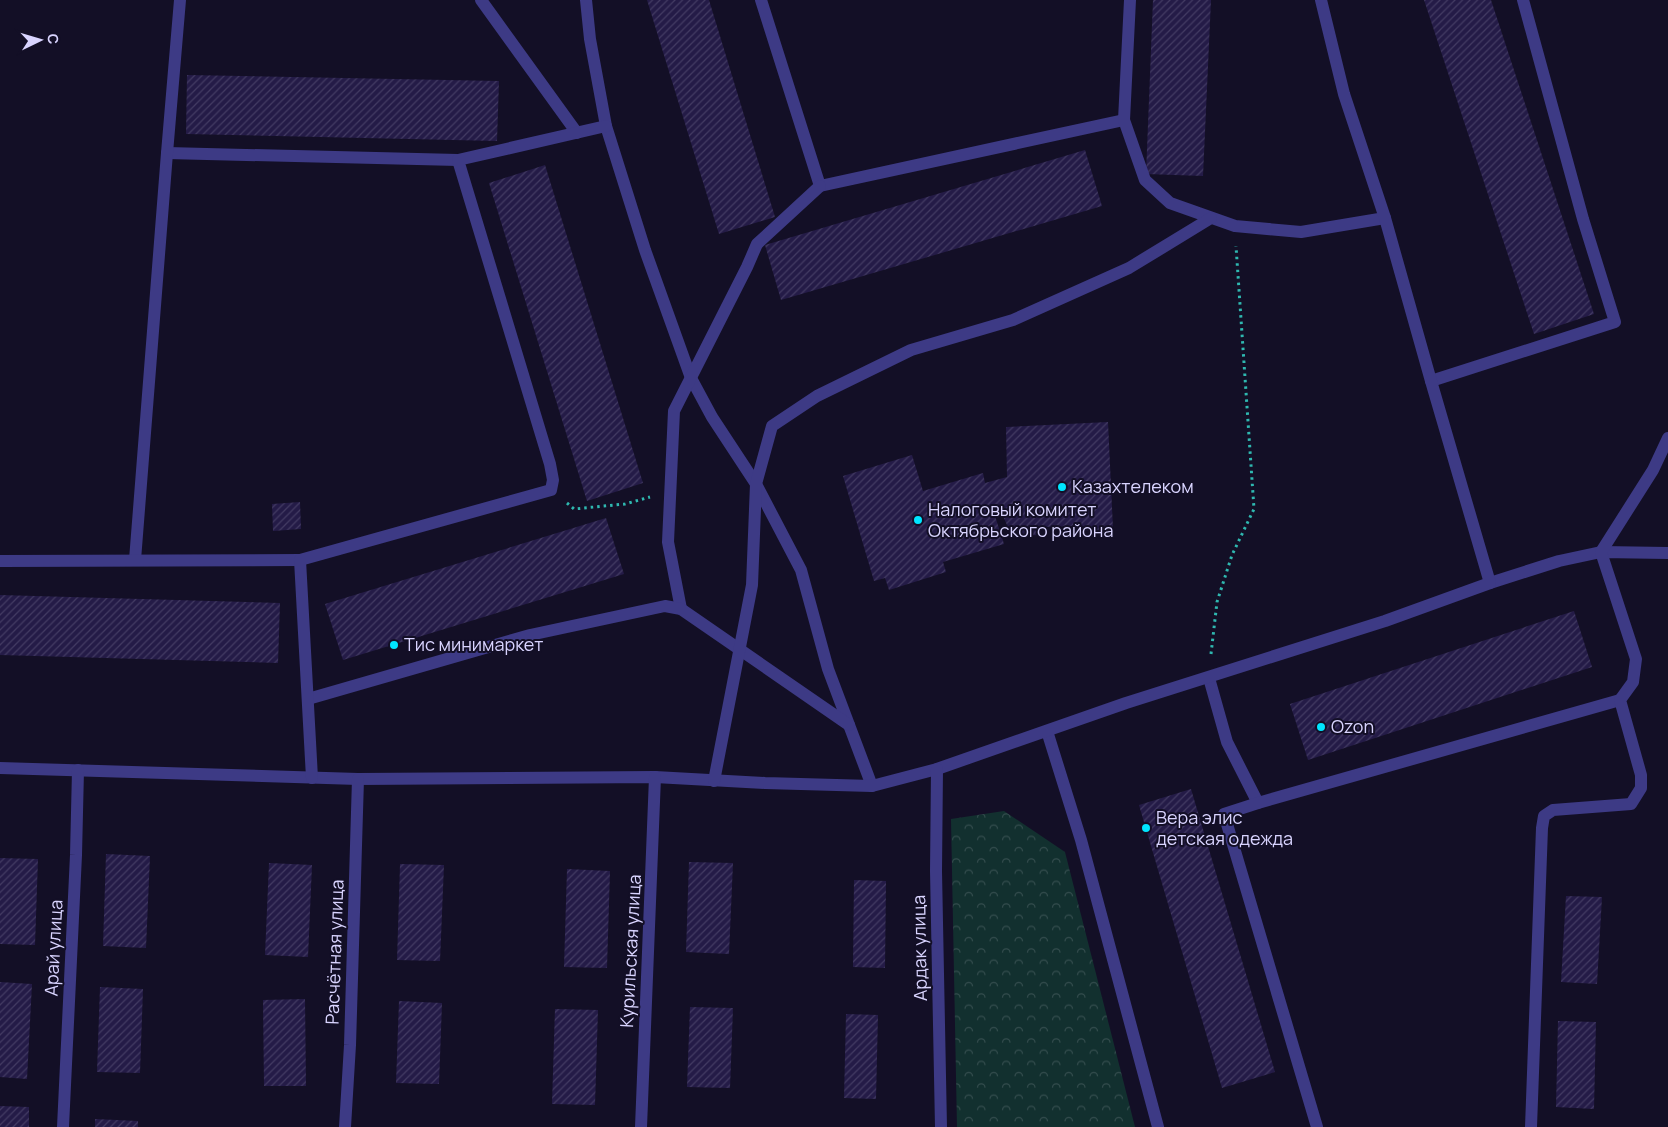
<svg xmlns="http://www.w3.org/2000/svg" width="1668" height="1127" font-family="Manrope,sans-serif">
	<defs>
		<pattern id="park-crowns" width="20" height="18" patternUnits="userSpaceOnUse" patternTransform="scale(1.25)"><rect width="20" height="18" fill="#12302f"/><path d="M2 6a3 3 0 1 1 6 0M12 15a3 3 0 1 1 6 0" fill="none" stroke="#344d4e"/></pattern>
		<pattern id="building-hatch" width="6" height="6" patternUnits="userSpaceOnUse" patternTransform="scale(1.25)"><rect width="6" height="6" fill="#241b47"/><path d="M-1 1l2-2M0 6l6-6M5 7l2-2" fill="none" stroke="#433b63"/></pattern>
	</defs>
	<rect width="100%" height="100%" fill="#130f26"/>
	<path fill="url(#park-crowns)" d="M1004 811 1065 852 1135 1127H957L951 819Z"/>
	<g fill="url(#building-hatch)">
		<path d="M647 0H709L775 217 719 234Z"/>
		<path d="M1153 0H1211L1203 176 1146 174Z"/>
		<path d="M1424 0H1491L1594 314 1534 334Z"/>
		<path d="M187 75 499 81 497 141 186 134Z"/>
		<path d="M1085 150 1102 206 781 300 765 245Z"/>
		<path d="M545 165 643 483 587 501 489 183Z"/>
		<path d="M1108 422 1113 529 1078 531V526L1041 527V535L1012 536 1002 514 995 516 1004 544 943 562 946 572 889 590 885 578 874 581 843 476 912 455 923 491 983 473 985 483 1007 477 1006 427Z"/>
		<path d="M300 502 301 529 273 531 272 504Z"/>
		<path d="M606 518 624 574 343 660 325 604Z"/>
		<path d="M0 595 280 603 278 663 0 655Z"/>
		<path d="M1574 611 1592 667 1308 760 1290 704Z"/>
		<path d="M1191 789 1275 1072 1222 1088 1139 805Z"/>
		<path d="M106 854 150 856 146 948 103 946Z"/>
		<path d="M0 858 38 859 35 945 0 944Z"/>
		<path d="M689 862 733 863 729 954 686 952Z"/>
		<path d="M269 863 312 865 308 957 265 955Z"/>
		<path d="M400 864 444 865 440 961 397 960Z"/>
		<path d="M567 869 610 871 607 968 564 967Z"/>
		<path d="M854 880 886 881 885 968 853 967Z"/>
		<path d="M1566 896 1602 897 1597 984 1561 982Z"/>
		<path d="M0 982 32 984 27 1079 0 1077Z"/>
		<path d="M100 987 143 989 140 1073 97 1072Z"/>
		<path d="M305 999 306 1086H264L263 1000Z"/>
		<path d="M399 1001 442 1003 439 1084 396 1083Z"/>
		<path d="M690 1007 733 1008 730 1088 687 1087Z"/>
		<path d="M555 1009 598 1010 595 1105 552 1104Z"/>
		<path d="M846 1014 878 1015 876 1099 844 1098Z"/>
		<path d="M1558 1021 1596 1022 1594 1109 1556 1107Z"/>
		<path d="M0 1106 29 1107V1127H0Z"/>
		<path d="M95 1119 138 1121V1127H95Z"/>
	</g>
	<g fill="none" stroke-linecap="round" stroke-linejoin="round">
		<g stroke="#2fb8b0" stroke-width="3" stroke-dasharray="2.5 4" stroke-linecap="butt">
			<path d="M567 503 574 509 625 504 650 497"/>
			<path d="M1211 654 1217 602 1232 555 1254 509 1236 246"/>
		</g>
		<g stroke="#3d3a85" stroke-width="12">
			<path d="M481 0 577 133"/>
			<path d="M586 0 590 39 606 126 645 250 691 378 712 417 756 484 801 570 828 669 872 786"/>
			<path d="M761 0 820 186 1124 120"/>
			<path d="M1130 0 1124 120 1145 180 1170 203 1235 226 1301 232 1385 218"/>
			<path d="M167 153 458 160"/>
			<path d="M1431 381 1615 322 1583 219 1523 0"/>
			<path d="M135 560 167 153 180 0"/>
			<path d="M0 561 300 560"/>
			<path d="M1490 583 1559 561 1601 552 1668 553"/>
			<path d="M681 609 668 542 674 411 747 267 757 244 820 186"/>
			<path d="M1209 678 1227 742 1258 803"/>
			<path d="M308 699 530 635 665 606 681 609 849 725"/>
			<path d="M1047 731 1081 840 1158 1127"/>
			<path d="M0 768 358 779 655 777 765 783 872 786 937 769 1126 703 1385 621 1490 583 1431 381 1385 218 1344 94 1321 0"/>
			<path d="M937 769 936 871 941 1127"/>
			<path d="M312 778 300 560 551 490 553 480 550 464 458 160 606 126"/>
			<path d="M714 781 752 585 756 484 772 426 817 396 911 350 1013 320 1129 268 1211 218"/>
			<path d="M63 1127 76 855 78 770"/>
			<path d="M345 1127 350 1045 358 779"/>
			<path d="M641 1127 655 777"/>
			<path d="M1317 1127 1224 814 1258 803 1620 700"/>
			<path d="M1531 1127 1542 828 1544 816 1553 810 1631 804 1641 788V775L1620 700 1633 682 1636 659 1601 552 1653 470 1668 438"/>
		</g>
	</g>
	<g fill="#00e5ff" stroke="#130f26" stroke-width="2">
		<circle cx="1062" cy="487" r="5"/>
		<circle cx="918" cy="520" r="5"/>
		<circle cx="394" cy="645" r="5"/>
		<circle cx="1321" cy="727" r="5"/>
		<circle cx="1146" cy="828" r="5"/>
	</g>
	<g text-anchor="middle" stroke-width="4" stroke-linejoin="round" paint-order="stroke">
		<g font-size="18" fill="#d9d4ff" stroke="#130f26" text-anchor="start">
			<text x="1072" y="493">Казахтелеком</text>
			<text x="928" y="516">Налоговый комитет<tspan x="928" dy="21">Октябрьского района</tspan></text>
			<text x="404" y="651">Тис минимаркет</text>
			<text x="1331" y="733">Ozon</text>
			<text x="1156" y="824">Вера элис<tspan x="1156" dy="21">детская одежда</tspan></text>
		</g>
		<g font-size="18" fill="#d9d4ff" stroke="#130f26">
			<text transform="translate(54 948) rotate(-87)" y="6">Арай улица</text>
			<text transform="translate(920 948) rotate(-91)" y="6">Ардак улица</text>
			<text transform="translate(631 951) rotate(-87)" y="6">Курильская улица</text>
			<text transform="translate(335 952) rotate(-88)" y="6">Расчётная улица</text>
		</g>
	</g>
	<g transform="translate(40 40) rotate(85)" stroke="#130f26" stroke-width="4" paint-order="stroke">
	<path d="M0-4L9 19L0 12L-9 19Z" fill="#d9d4ff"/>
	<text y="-8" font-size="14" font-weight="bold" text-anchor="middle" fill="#d9d4ff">С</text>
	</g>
</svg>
